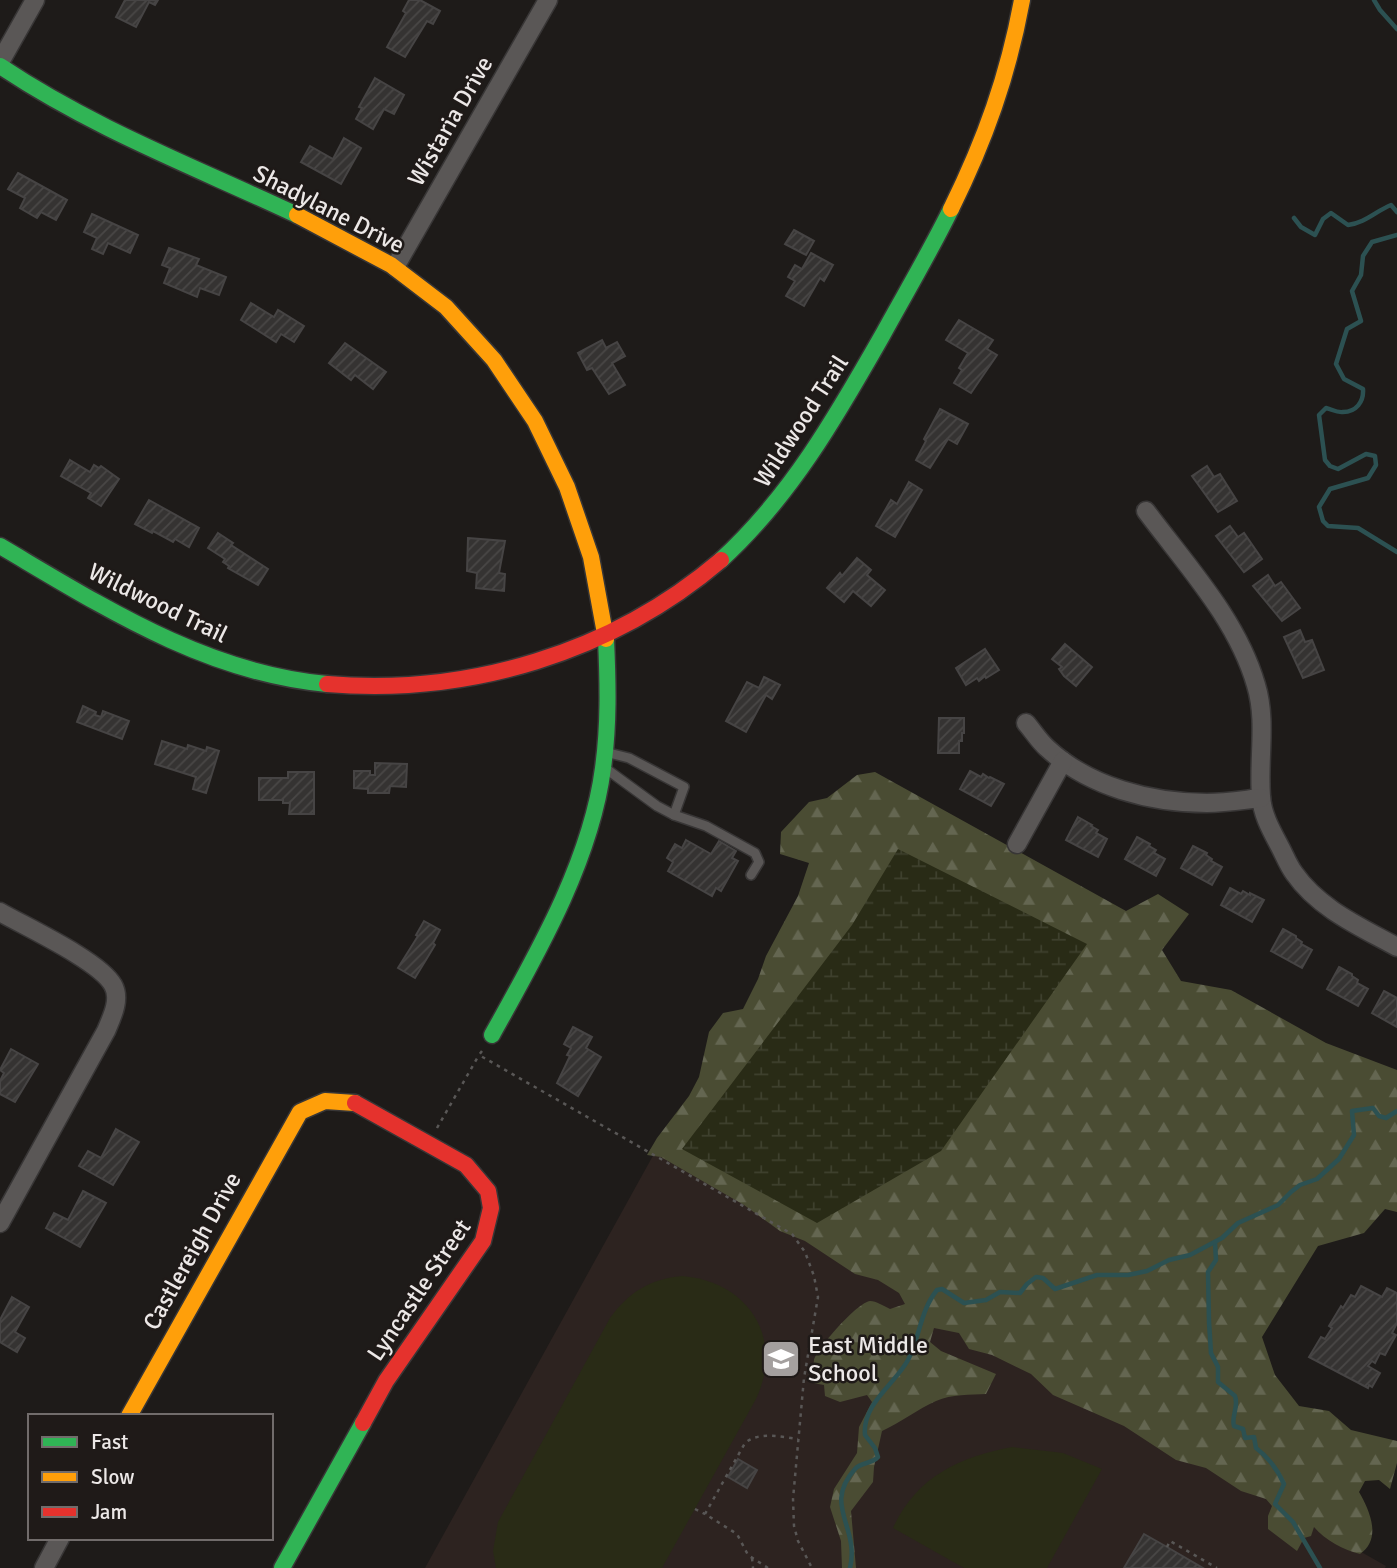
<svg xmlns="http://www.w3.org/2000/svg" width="1397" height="1568" font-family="Signika,sans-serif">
	<defs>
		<pattern id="forest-firs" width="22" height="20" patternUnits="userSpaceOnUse" patternTransform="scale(1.75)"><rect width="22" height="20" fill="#4a4c33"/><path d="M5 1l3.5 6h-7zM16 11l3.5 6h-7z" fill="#646651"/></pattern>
		<pattern id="wetland-marsh" width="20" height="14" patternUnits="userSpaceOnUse" patternTransform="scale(1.75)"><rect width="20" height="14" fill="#292b16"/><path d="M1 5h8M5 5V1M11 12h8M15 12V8" fill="none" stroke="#3e402d"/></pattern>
		<pattern id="building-hatch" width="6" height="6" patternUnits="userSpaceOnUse" patternTransform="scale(1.75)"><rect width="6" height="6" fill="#353332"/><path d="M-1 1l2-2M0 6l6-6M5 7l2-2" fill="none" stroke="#494746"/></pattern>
	</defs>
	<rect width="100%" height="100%" fill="#1e1b19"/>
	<path fill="#2d2320" d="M655 1152 1386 1566 1385 1568H425Z"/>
	<g fill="#292b16">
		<path d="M682 1276C747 1281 785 1337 756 1399L662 1568H496L493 1551 498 1522 610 1318C629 1292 650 1279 682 1276Z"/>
		<path d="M1012 1447 1063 1453 1102 1469 1047 1568H964L893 1528C916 1477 959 1457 1012 1447Z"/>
	</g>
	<path fill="url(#forest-firs)" d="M875 772 1126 911 1158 894 1189 914 1162 950 1181 981 1231 990 1326 1043 1397 1070V1212L1385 1209 1364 1233 1318 1246 1262 1337 1275 1375 1299 1406 1329 1411 1351 1430 1397 1441V1463L1390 1489 1379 1480 1365 1481 1359 1492C1370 1511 1382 1539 1360 1554 1344 1550 1325 1540 1314 1527L1311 1536 1304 1538 1297 1551 1268 1529V1516L1272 1506 1266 1499 1241 1491 1206 1468 1176 1460 1124 1426 1053 1395 1031 1374 992 1355 969 1349 959 1333 934 1328 930 1342 941 1351 996 1374 986 1394C970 1395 952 1394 936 1401 918 1409 901 1422 882 1431L874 1467 873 1482 851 1511 856 1568H842L841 1541 830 1507 834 1489 857 1453 859 1427 872 1402 867 1395 840 1402 825 1396 824 1385 813 1383C814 1376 813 1367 814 1360 818 1347 858 1302 870 1301 876 1301 884 1306 890 1309L905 1304 899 1293 878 1280 855 1274 805 1241 780 1231 744 1205 661 1157 647 1155 657 1138 689 1096 699 1077 709 1032 723 1013 743 1009 758 979 766 956 798 896 809 863 780 854 781 832 809 802 827 798 857 775Z"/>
	<path fill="url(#wetland-marsh)" d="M898 849 1087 944 941 1151 817 1223 682 1149 852 925Z"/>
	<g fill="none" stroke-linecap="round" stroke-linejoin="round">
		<g stroke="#2c5152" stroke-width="4.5">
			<path d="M1374 0 1380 10 1397 29"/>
			<path d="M1294 218 1301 227 1315 235 1323 219 1331 213 1348 225C1365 223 1376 211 1391 205L1397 212"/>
			<path d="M1397 235 1372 242 1363 256 1361 275 1352 291 1361 321 1347 329 1336 364 1344 379 1363 389C1364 402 1356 412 1343 412 1337 413 1331 409 1326 408L1319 415 1325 460 1330 466 1338 469 1366 454 1375 456 1376 465 1368 478 1330 489 1319 507 1323 521 1328 526 1358 528 1397 552"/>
			<path d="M1215 1243 1216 1260 1208 1272 1209 1322 1211 1353 1218 1367V1382L1235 1396C1239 1407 1231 1416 1234 1426L1243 1429 1245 1438 1254 1437 1256 1448C1269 1458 1277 1468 1284 1484L1275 1504 1293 1522 1320 1568"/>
			<path d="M850 1568C860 1526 822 1506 855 1469 861 1462 872 1464 878 1457L875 1448 865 1435C862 1404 895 1384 908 1360 920 1337 920 1311 937 1290L942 1289 964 1303 986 1300 1000 1292 1020 1293 1027 1284 1036 1277 1043 1278 1055 1289 1097 1275H1128L1147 1271 1169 1260 1190 1255 1222 1238 1238 1223 1278 1205 1291 1192 1300 1185 1317 1179 1339 1159 1354 1135 1352 1111 1373 1108 1379 1116 1386 1118 1397 1111"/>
		</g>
	</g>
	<g fill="url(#building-hatch)" stroke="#464444" stroke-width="2">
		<path d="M125 0H158L155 5 149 2 136 27 116 17Z"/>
		<path d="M409 0H420L440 11 433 24 427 21 405 57 387 47 406 13 403 11Z"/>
		<path d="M375 78 404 95 394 114 384 109 373 129 356 119 362 108 359 107Z"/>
		<path d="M344 138 361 148 341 184 301 162 310 146 333 159Z"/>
		<path d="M18 173 67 200 56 220 41 212 37 218 20 208 25 198 8 189Z"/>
		<path d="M92 214 138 235 130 253 108 243 103 254 92 249 97 238 84 232Z"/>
		<path d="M794 230 814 241 806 255 785 244Z"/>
		<path d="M169 248 199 259 196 265 226 277 219 295 200 288 197 297 164 283 170 268 162 265Z"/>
		<path d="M811 253 833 265 824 281 820 278 804 306 786 296 795 281 788 277 795 265 802 269Z"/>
		<path d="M251 303 274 317 278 310 304 326 294 342 281 334 276 342 241 320Z"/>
		<path d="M959 320 993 340 987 349 997 355 971 393 954 383 962 370 959 368 968 353 946 340Z"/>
		<path d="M602 340 606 348 617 342 625 356 612 363 625 385 609 394 592 368 587 370 578 353Z"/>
		<path d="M345 343 386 372 373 389 355 375 351 380 329 363Z"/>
		<path d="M940 409 968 424 957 444 948 439 930 468 916 460 926 441 924 439Z"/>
		<path d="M70 460 90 472 94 465 99 468 101 466 119 479 101 506 88 498 91 493 61 476Z"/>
		<path d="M1207 466 1214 477 1220 474 1237 501 1218 512 1192 476Z"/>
		<path d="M909 482 922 490 895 537 876 526 891 500 897 504Z"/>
		<path d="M149 500 199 528 189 547 175 539 173 542 153 531 152 533 135 524Z"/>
		<path d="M1230 526 1238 537 1244 533 1262 559 1244 572 1216 536Z"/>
		<path d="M218 533 233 543 231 545 268 569 258 585 228 568 229 566 223 562 225 559 208 548Z"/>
		<path d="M468 538 505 541 499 573 505 574 504 591 476 588 477 573 467 571Z"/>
		<path d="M857 558 871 570 867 575 885 590 871 606 853 591 844 602 827 588 840 573 842 576Z"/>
		<path d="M1268 575 1275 586 1281 582 1300 608 1282 621 1253 586Z"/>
		<path d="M1300 630 1305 642 1312 640 1324 670 1303 678 1284 637Z"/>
		<path d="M1065 644 1092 667 1076 686 1064 676 1059 669 1062 667 1052 659Z"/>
		<path d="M985 649 999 670 986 678 985 676 979 681 977 678 966 685 956 668Z"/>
		<path d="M764 677 780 685 772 699 766 695 746 732 726 721 747 682 759 688Z"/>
		<path d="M83 706 96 712 95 715 101 717 103 711 129 721 122 739 77 722Z"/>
		<path d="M939 718H964V733H962V741H959V753H938Z"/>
		<path d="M162 741 187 749 188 745 206 751 207 747 219 751 206 793 193 789 196 777 155 764Z"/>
		<path d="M375 763 407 764 406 787 390 786 389 793H368V789L354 788V771H370V775H375Z"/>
		<path d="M970 771 981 777 983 774 989 778 990 777 1004 784 991 806 960 789Z"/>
		<path d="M288 772H314V814H289L290 803H283V800H259V778H288Z"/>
		<path d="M1078 817 1092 825 1091 826 1098 830 1096 833 1107 839 1098 857 1066 840Z"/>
		<path d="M1137 837 1150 844 1149 846 1156 850 1154 853 1165 859 1156 876 1125 859Z"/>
		<path d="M686 840 711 854 719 841 736 851 732 858 738 861 721 891 716 888 712 896 668 871 673 862 667 858 675 844 682 848Z"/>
		<path d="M1193 846 1207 853 1206 855 1212 859 1211 861 1222 867 1212 885 1181 868Z"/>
		<path d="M1230 888 1241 894 1243 891 1250 895V893L1264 900 1252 922 1221 905Z"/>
		<path d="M424 921 440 930 433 943 435 945 415 978 398 968 418 936 416 935Z"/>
		<path d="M1283 929 1296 936V938L1302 942 1301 944 1312 950 1302 968 1271 951Z"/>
		<path d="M1339 967 1352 974V976L1358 980 1357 983 1368 989 1358 1006 1327 989Z"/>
		<path d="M1384 991 1397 998V1027L1372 1013Z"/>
		<path d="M573 1027 592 1037 586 1048 601 1057 578 1096 557 1083 570 1056 567 1055 571 1048 564 1044Z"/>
		<path d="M11 1049 38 1064 15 1102 0 1094V1081L4 1073 0 1070Z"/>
		<path d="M116 1129 139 1142 113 1185 79 1166 88 1151 101 1158Z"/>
		<path d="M83 1191 106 1203 80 1247 46 1228 54 1213 68 1220Z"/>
		<path d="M1361 1286 1382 1297 1387 1288 1397 1293V1323L1392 1333 1396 1335 1385 1355 1380 1353 1375 1363 1372 1361 1368 1366 1380 1373 1372 1387 1369 1385 1368 1388 1309 1357 1321 1337 1325 1339 1332 1328 1329 1326 1341 1306 1343 1308 1351 1295 1355 1297Z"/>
		<path d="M12 1297 29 1307 15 1332 25 1338 17 1352 0 1342V1320Z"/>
		<path d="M738 1459 757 1470 747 1488 728 1477Z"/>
		<path d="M1144 1534 1167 1547 1203 1568H1124Z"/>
	</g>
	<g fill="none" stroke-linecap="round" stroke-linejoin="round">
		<g stroke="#383636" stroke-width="12">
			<g id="lane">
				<path d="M605 752 629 758 684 787 674 815"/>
				<path d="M605 768 657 806 674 815 706 826 755 853 759 862 751 875"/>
			</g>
		</g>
		<g stroke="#383636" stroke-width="21">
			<g id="street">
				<path d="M0 62 35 0"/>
				<path d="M395 267 548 0"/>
				<path d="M1146 511C1186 565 1237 619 1256 685 1267 721 1258 759 1261 796 1262 814 1271 830 1279 845 1284 854 1288 865 1294 873 1319 909 1361 927 1397 947"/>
				<path d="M1026 723C1033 731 1039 741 1047 748 1089 787 1151 803 1207 803 1225 803 1243 800 1261 798"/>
				<path d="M1017 844 1063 761"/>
				<path d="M0 912C26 927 100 961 113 985 121 999 112 1017 106 1031L0 1223"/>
				<path d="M44 1568 60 1538"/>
			</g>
		</g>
		<g stroke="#383636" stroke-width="19">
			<g id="fast">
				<path d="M0 66C94 129 195 167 297 215"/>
				<path d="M0 546C102 606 205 673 327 684"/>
				<path d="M721 560C790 497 836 417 882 336 905 294 930 252 951 209"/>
				<path d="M492 1035C537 954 591 861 603 768 609 725 608 683 606 639"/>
				<path d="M282 1568 363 1423"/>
			</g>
		</g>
		<g stroke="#383636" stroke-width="19">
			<g id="slow">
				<path d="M951 209C985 140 1008 76 1022 0"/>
				<path d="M297 215 391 265 446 307 494 360 535 421 567 487 591 557 606 639"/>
				<path d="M129 1416 300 1112 325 1101 355 1103"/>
			</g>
		</g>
		<g stroke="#383636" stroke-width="19">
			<g id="jam">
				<path d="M327 684C468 696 612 653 721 560"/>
				<path d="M355 1103 466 1165 488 1191 491 1208 483 1241 386 1381 363 1423"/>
			</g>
		</g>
		<g stroke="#595756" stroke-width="2.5" stroke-dasharray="3.5 5" stroke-linecap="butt">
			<path d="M482 1051 479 1055 792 1234 805 1252 814 1276 818 1297 804 1378 793 1499 794 1526 798 1541 812 1568"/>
			<path d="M437 1128 479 1055"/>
			<path d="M695 1509 705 1514"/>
			<path d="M1167 1547 1170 1541 1217 1568"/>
			<path d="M752 1558 753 1568"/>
			<path d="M768 1568 748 1555 737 1534 705 1514 745 1443C759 1431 781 1437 798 1439"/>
		</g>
		<use href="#lane" stroke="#5a5756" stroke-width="9"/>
		<use href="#street" stroke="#5a5756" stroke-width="18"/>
		<use href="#fast" stroke="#30b455" stroke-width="16"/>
		<use href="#slow" stroke="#ff9f0a" stroke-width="16"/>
		<use href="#jam" stroke="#e5322d" stroke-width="16"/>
	</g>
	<defs>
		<g id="school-square" transform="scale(2.0125)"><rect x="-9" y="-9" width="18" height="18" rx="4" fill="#a4a09f" stroke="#1f1a18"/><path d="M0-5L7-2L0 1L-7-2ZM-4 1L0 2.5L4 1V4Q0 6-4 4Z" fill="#fff"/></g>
	</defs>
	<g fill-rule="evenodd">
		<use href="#school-square" x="781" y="1359"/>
	</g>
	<g text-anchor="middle" stroke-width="5" stroke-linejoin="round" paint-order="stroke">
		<g font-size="24" fill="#ece8e7" stroke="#1f1a18">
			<text transform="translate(450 121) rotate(-60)" y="8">Wistaria Drive</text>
			<text transform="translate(329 209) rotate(27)" y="8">Shadylane Drive</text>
			<text transform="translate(801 421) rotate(-57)" y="8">Wildwood Trail</text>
			<text transform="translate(158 603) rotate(26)" y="8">Wildwood Trail</text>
			<text transform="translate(192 1251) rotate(-61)" y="8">Castlereigh Drive</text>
			<text transform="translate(419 1290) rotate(-56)" y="8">Lyncastle Street</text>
		</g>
		<g font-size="24" fill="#ece8e7" stroke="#1f1a18" text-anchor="start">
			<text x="808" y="1353">East Middle<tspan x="808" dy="28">School</tspan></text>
		</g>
	</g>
	<rect x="28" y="1414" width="245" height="126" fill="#1f1a18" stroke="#716c6b" stroke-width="2"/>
	<rect x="42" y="1437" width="35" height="10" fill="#30b455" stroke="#716c6b" stroke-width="2"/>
	<text x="91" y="1449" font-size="21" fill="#ece8e7">Fast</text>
	<rect x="42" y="1472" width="35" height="10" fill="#ff9f0a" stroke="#716c6b" stroke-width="2"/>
	<text x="91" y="1484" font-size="21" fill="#ece8e7">Slow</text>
	<rect x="42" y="1507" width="35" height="10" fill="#e5322d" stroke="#716c6b" stroke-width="2"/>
	<text x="91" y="1519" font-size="21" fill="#ece8e7">Jam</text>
</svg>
